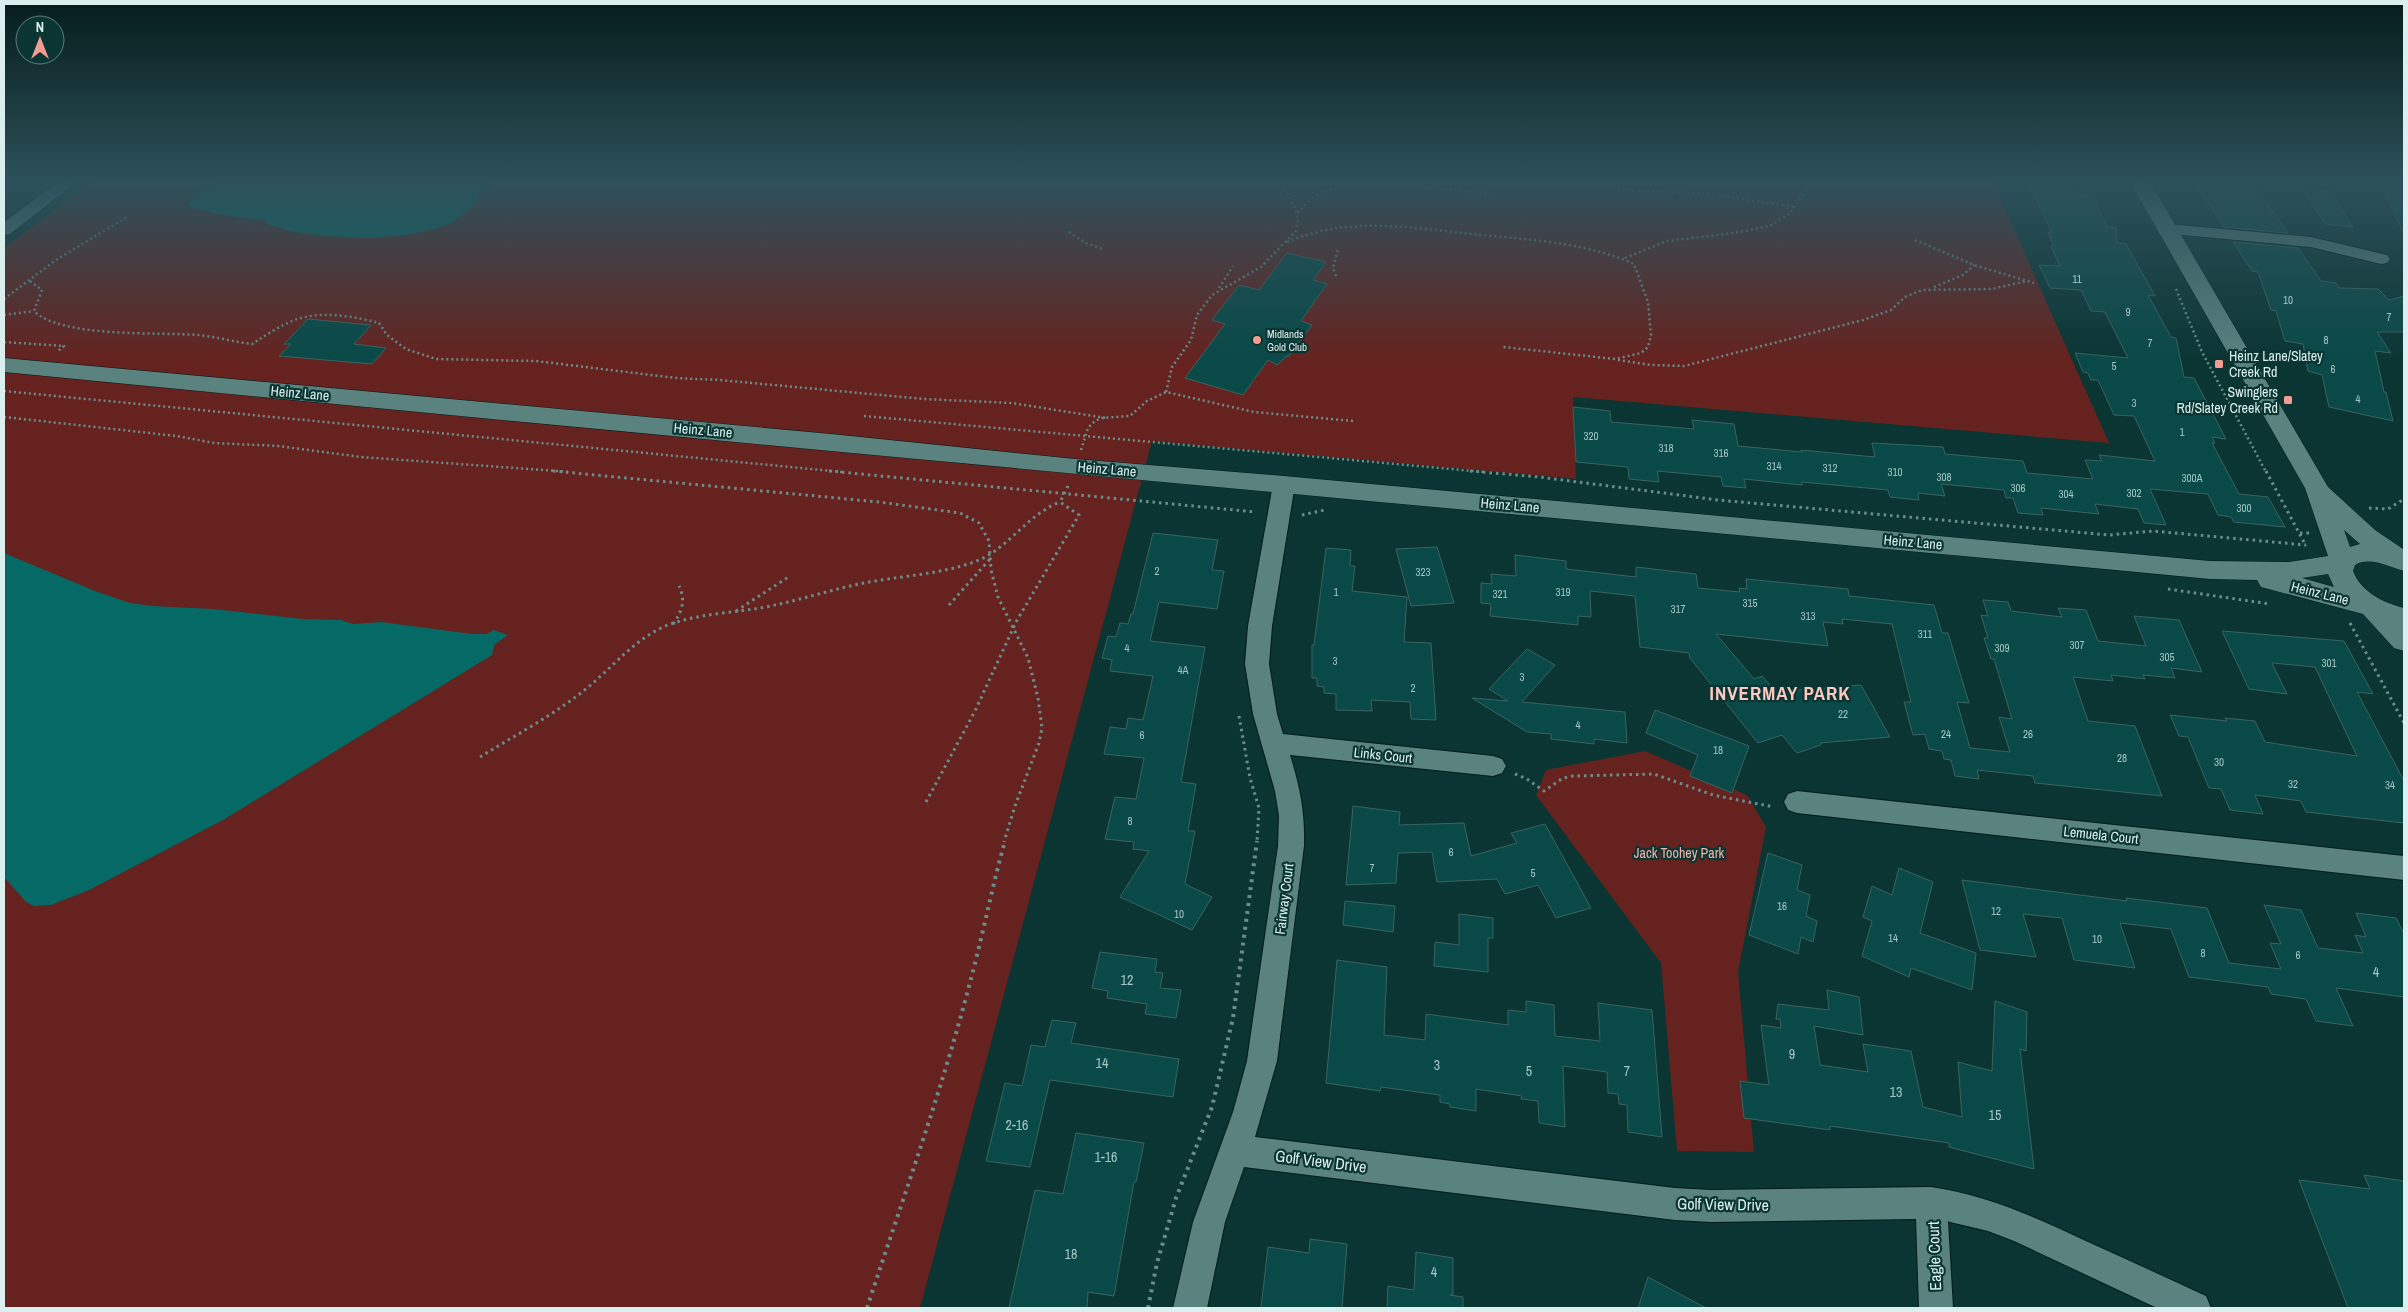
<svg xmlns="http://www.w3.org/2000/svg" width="2408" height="1312" font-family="'Archivo Narrow',sans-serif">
	<rect width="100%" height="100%" fill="#0a3533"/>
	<g fill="#66221e">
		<path d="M94 180H1992L2109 443 1573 397 1576 479 1152 441 920 1308H4V248Z"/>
		<path d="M1645 751 1747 795 1766 827 1738 972 1754 1152 1677 1151 1661 963 1536 795 1546 770Z"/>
	</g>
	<g fill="#056a66">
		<path d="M224 180H484L487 188 492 190 477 194 479 198 473 206 452 223 435 229 405 235 369 238 324 236 294 232 266 224 268 221 223 215 189 207 188 204 199 193Z"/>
		<path d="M4 553 95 591 130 603 152 606 213 609 303 619 341 620 353 624 381 622 472 634H486L494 630 508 635 494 645 492 655 223 820 89 890 51 905 34 906 26 902 4 877Z"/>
	</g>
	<g fill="#094947" stroke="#3b6360">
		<path d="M2027 180H2073L2080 194 2090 195 2108 227 2116 228 2117 243 2126 244 2155 296 2148 295 2171 337 2176 338 2184 377 2194 378 2226 439 2212 437 2215 443H2212L2239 494 2268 497 2285 527 2234 522 2231 517 2218 515 2208 494 2150 489 2166 525 2144 523 2138 509 2095 504 2099 514 2041 508 2043 515 2018 513 2013 498H2006L2004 490 1941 484 1945 496 1918 493 1919 500 1890 497 1888 490 1802 482V485L1744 479 1746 488 1723 486 1721 477 1657 471 1659 482 1629 479 1628 467 1576 462 1573 407 1610 411 1611 422 1694 429 1692 420 1734 424 1738 446 1802 452 1801 450 1875 457 1872 443 1943 447 1945 454 2023 461 2027 473 2093 479 2085 460 2102 461 2099 455 2155 461 2134 416 2114 415 2098 380H2091L2088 373 2083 372 2075 353 2128 358 2105 312 2091 311 2081 290 2050 288 2039 265 2060 266 2051 246H2054L2048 232 2052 233Z"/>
		<path d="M2193 180 2254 185 2288 233 2224 227Z"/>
		<path d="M2380 180H2404V235Z"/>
		<path d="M2303 189 2330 191 2353 227 2325 224Z"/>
		<path d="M2233 242 2298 248 2321 281 2336 283 2339 288 2378 289 2389 300 2404 296V332H2377L2391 353 2375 351 2384 392H2386L2393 421 2329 407 2322 375 2308 371 2303 344 2285 341 2276 311 2271 310 2258 272 2252 271Z"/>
		<path d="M1287 253 1326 262 1313 280 1327 284 1301 321 1312 325 1289 356H1287L1277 365 1268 360 1243 395 1185 378 1225 324 1212 320 1239 285 1259 290Z"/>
		<path d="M308 319 371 325 354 344 386 348 372 364 279 356 291 344H284Z"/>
		<path d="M1153 533 1218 540 1212 570 1224 571 1217 609 1159 602 1150 641 1205 647 1181 782 1196 784 1188 831H1195L1185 884 1212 897 1192 930 1120 897 1149 851 1133 849 1134 842 1105 839 1115 797 1136 799 1144 758 1104 754 1110 727 1126 729 1128 718 1143 720 1153 676 1110 671 1112 660 1102 658 1108 636 1116 637 1120 623 1128 624 1131 614H1133Z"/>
		<path d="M1437 547 1454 603 1411 606 1396 549Z"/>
		<path d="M1326 548 1351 550 1350 566H1355L1352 591 1407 597 1404 642 1431 643 1436 720 1411 719 1410 702 1371 700 1372 711 1336 710V694L1324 693V687L1317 686V678H1312V645H1314Z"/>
		<path d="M1515 555 1566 561V569L1636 577V567L1696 574 1698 588 1740 592 1739 588 1747 589 1746 579 1848 589 1849 596 1934 605 1942 633H1948L1969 703 1957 702 1970 748 2010 752 1999 717 2012 719 1994 659H1991L1984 638H1988L1981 615 1988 616 1983 600 2008 602 2011 611 2062 617 2058 608 2086 610 2098 641 2146 646 2134 616 2179 620 2202 672 2171 668 2175 678 2143 675 2145 679 2111 675 2113 681 2073 677 2088 721 2135 726 2162 796 2035 783 2033 776 1977 770 1979 779 1955 776 1951 760 1944 759 1942 751 1929 749 1925 734 1913 735 1904 702H1911L1892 624 1842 619 1843 624 1823 622 1828 646 1716 634 1754 679 1762 676 1776 692 1861 685 1890 737 1820 743 1821 745 1797 753 1782 735 1758 743 1690 658 1689 653 1640 647 1635 596 1590 591 1591 617 1578 616V625L1490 616 1491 604 1481 603V583L1492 584 1491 574 1516 576Z"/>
		<path d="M2222 631 2344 641 2373 694 2357 692 2404 781V823L2306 812 2301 801 2255 795 2263 814 2230 810 2221 789 2209 788 2188 737 2179 736 2170 715 2227 721 2225 718 2255 721 2265 742 2357 756 2315 667 2272 663 2287 694 2249 689Z"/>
		<path d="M1527 649 1555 665 1522 702 1625 712 1627 743 1594 739V744L1551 739V734L1527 732 1472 698 1508 701 1489 689Z"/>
		<path d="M1655 710 1749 746 1732 793 1690 776 1698 755 1646 733Z"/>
		<path d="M1353 806 1400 812 1399 825 1464 823 1471 856 1517 843 1511 833 1545 824 1591 908 1556 918 1538 885 1505 894 1497 879 1437 882 1432 852 1398 853 1396 883 1346 885Z"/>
		<path d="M1768 853 1802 865 1797 890 1810 895 1806 916 1817 921 1813 942 1801 937 1798 954 1749 935Z"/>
		<path d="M1899 868 1933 882 1920 933 1976 953 1972 990 1911 968 1909 977 1862 956 1872 921 1863 917 1872 886 1892 895Z"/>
		<path d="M1962 880 2127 901 2126 898 2207 908 2229 963 2281 969 2270 943 2281 944 2264 905 2301 910 2318 948 2363 953 2355 935 2366 937 2356 913 2396 918 2404 934V997L2336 988 2353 1026 2316 1021 2306 999 2271 994 2268 987 2189 977 2171 929 2120 923 2135 968 2074 960 2062 918 2023 914 2036 957 1980 950Z"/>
		<path d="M1345 901 1395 906 1393 932 1343 925Z"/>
		<path d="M1459 914 1493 918V938H1488V972L1434 966 1435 942 1459 945Z"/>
		<path d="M1100 952 1157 959 1155 972 1163 973 1160 988 1181 990 1176 1018 1145 1014 1147 1004 1107 998 1108 991 1092 988Z"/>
		<path d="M1337 960 1387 967 1384 1035 1425 1040 1426 1014 1508 1025V1010L1526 1012V1001L1554 1005 1555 1036 1600 1041 1598 1003 1652 1010 1662 1137 1628 1132 1627 1105 1619 1104 1618 1094 1608 1093 1607 1072 1563 1066 1565 1127 1539 1123 1538 1101 1521 1099 1522 1096 1476 1089V1111L1450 1107V1104L1440 1102V1095L1381 1087 1380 1091 1326 1083Z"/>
		<path d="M1827 990 1859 997 1863 1035 1814 1026 1820 1065 1868 1072 1863 1044 1911 1051 1923 1107 1962 1117 1958 1062 1992 1071 1995 1001 2027 1012 2026 1051 2020 1049 2034 1169 1949 1147V1143L1830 1126V1130L1744 1118 1740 1081 1769 1085 1761 1025 1781 1028 1780 1019H1776L1778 1004 1829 1010Z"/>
		<path d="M1052 1020 1076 1023 1071 1043 1179 1059 1173 1097 1050 1080 1030 1167 986 1161 1005 1083 1022 1086 1031 1045 1045 1047Z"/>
		<path d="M1076 1133 1144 1143 1136 1182H1134L1114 1296 1088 1292 1087 1308H1009L1035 1190 1063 1194Z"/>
		<path d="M2364 1175 2404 1181V1308H2348L2299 1180 2370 1189Z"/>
		<path d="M1310 1239 1347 1244 1342 1308H1261L1268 1247 1309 1253Z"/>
		<path d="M1416 1252 1453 1258V1295H1450L1463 1297V1308H1387L1388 1286 1414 1290Z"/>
		<path d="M1648 1277 1706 1308H1638Z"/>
	</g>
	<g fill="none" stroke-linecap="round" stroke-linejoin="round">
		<g stroke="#001b1a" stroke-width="2">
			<g id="minor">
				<path d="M61 180H79L10 234 4 235V222Z"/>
				<path d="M2168 224 2311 237 2387 255 2390 259 2387 263 2381 264 2311 247 2162 233 2159 229 2162 225Z"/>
				<path d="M1284 477 1291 479 1295 484 1272 626 1269 664 1277 714 1283 734 1493 756 1502 759 1506 766 1502 773 1493 776 1290 755C1300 788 1305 812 1304 846L1277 1061 1255 1137 1675 1188 1711 1190 1931 1187C1987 1195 2037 1218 2088 1242 2128 1260 2167 1278 2206 1296L2211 1308H2157L2014 1241 1988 1231 1950 1222 1948 1221 1953 1308H1919L1916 1219 1711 1222 1675 1220 1244 1167 1225 1222 1207 1308H1173L1193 1222 1233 1112 1247 1061 1278 846 1279 816 1275 791 1253 714 1245 664 1248 626 1273 484 1277 479Z"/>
				<path d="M1797 791 2404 856V880L1797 813 1788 810 1784 802 1788 794Z"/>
			</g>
		</g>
		<g stroke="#001b1a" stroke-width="1">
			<path id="tertiary" d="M2129 180H2149L2328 487 2375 530 2403 549 2404 571C2389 567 2370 556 2355 565L2353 571C2361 592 2384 603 2404 608V651L2394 648 2363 614 2261 587 2257 580 2210 579C1475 510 739 444 4 372V358L831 434 1075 459 1284 476 2210 561 2289 562 2328 556 2305 488ZM2344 530 2360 544 2350 547ZM2328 574 2334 587 2302 578Z"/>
		</g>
		<g stroke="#6c8d8b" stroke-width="2.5" stroke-dasharray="2 3" stroke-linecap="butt">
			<path d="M1598 185 1637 191 1709 194 1795 207"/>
			<path d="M1298 213C1304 207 1311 198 1318 195 1356 175 1447 190 1491 194"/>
			<path d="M1069 232 1086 243 1102 249"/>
			<path d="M1915 240 1974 265 2034 283"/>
			<path d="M1287 242C1307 234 1328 228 1349 227 1389 223 1431 230 1471 234 1522 239 1587 242 1634 264L1648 302 1651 335 1648 347 1641 353 1615 359 1503 347"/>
			<path d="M1625 258 1667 241 1734 233 1770 226 1790 213 1813 180"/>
			<path d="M1336 276 1333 268 1338 249"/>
			<path d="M30 281 42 290 34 311C61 338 160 332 199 335 217 337 234 342 252 344 268 334 286 321 305 317 328 312 357 317 379 323L387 335 406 349 436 359 536 361 676 378 720 380 924 399 1012 403 1106 418"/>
			<path d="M1934 287 1963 275 1974 265"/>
			<path d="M1219 288 1233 266"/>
			<path d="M2176 289 2202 352 2266 472"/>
			<path d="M4 299 56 260 127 217"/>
			<path d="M4 315 34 311"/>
			<path d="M4 342 64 346 58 351"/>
			<path d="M1618 360 1651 365 1684 366 1863 320 1891 310 1905 297 1922 290 1992 289 2027 281"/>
			<path d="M4 391 842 472"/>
			<path d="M1166 392 1172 367 1191 340 1197 315 1212 295 1261 267 1296 231 1298 221 1296 210 1280 180"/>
			<path d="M864 416 1484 472"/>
			<path d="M4 417 177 436 214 443 278 446 361 457 571 472"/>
			<path d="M1081 450 1088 428 1095 421 1102 418 1130 416 1147 401 1166 392 1254 412 1353 421"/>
		</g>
		<g stroke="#6c8d8b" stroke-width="3" stroke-dasharray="2.5 4" stroke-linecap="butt">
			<path d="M553 471 879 502 960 513 979 523 989 541 991 570 998 597 1028 658 1038 698 1042 728 1039 743 1015 806 1004 842"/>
			<path d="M829 471 1256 512"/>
			<path d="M1470 471 1539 477 1718 500 2109 535 2153 531 2306 545"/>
			<path d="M2266 471 2306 546"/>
			<path d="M2369 508 2388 509 2404 499"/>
			<path d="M1302 515 1325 510"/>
			<path d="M2300 533H2309"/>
			<path d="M2168 589 2270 604"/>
			<path d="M949 605 990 559"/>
			<path d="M736 611 790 576"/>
			<path d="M2350 623 2404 723"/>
			<path d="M673 624C682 612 686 600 679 586"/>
			<path d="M1239 716 1250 778 1259 808 1257 842"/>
			<path d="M480 757C514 736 550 717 582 692 611 670 633 639 668 625 697 614 730 613 760 608 794 602 826 591 859 584 897 576 938 575 974 562 1008 550 1026 515 1060 502"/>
			<path d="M1515 774 1527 779 1544 791 1563 778 1573 776 1654 774 1713 795 1774 807"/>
			<path d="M926 802 975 711 1016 622 1079 515 1060 502 1069 484"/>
		</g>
		<g stroke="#6c8d8b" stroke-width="4" stroke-dasharray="3 5" stroke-linecap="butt">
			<path d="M867 1308C904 1195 945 1082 974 967 985 925 993 883 1005 841"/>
			<path d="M1148 1308 1157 1263 1176 1198 1212 1107 1233 1018 1257 841"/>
		</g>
		<use href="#minor" fill="#5a8380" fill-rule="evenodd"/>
		<use href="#tertiary" fill="#5a8380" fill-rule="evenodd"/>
	</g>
	<linearGradient id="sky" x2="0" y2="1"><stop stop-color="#061d1c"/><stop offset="0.5" stop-color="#2d515b"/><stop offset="1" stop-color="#2d515b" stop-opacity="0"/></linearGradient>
	<rect width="2408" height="363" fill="url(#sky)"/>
	<g fill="#f59c92" stroke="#0a3533" stroke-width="2">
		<circle cx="1257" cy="340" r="5"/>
		<rect x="2214" y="359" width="10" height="10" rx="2.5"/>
		<rect x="2283" y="395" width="10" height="10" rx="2.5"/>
	</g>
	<g text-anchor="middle" stroke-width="4.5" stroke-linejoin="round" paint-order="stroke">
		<g font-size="11" fill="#a6c6c4">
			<text x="2077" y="283">11</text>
			<text x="2288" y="304">10</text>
			<text x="2128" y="316">9</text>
			<text x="2389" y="321">7</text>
			<text x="2326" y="344">8</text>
			<text x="2150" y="347">7</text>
			<text x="2114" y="370">5</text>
			<text x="2333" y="373">6</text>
			<text x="2358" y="403">4</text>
			<text x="2134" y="407">3</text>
			<text x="2182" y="436">1</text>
			<text x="1591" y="440">320</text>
			<text x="1666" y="452">318</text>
			<text x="1721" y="457">316</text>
			<text x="1774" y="470">314</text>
			<text x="1830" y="472">312</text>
			<text x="1895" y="476">310</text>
			<text x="1944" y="481">308</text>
			<text x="2192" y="482">300A</text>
			<text x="2018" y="492">306</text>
			<text x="2134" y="497">302</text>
			<text x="2066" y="498">304</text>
			<text x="2244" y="512">300</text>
			<text x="1157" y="575">2</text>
			<text x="1423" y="576">323</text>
			<text x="1336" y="596">1</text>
			<text x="1563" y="596">319</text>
			<text x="1500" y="598">321</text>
			<text x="1750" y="607">315</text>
			<text x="1678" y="613">317</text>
			<text x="1808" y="620">313</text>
			<text x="1925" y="638">311</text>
			<text x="2077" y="649">307</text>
			<text x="1127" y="652">4</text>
			<text x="2002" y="652">309</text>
			<text x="2167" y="661">305</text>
			<text x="1335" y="665">3</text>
			<text x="2329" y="667">301</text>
			<text x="1183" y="674">4A</text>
			<text x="1522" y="681">3</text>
			<text x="1413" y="692">2</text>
			<text x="1843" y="718">22</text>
			<text x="1578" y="729">4</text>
			<text x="1946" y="738">24</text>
			<text x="2028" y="738">26</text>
			<text x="1142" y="739">6</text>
			<text x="1718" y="754">18</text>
			<text x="2122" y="762">28</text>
			<text x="2219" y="766">30</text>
			<text x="2293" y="788">32</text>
			<text x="2390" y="789">34</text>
			<text x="1130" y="825">8</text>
			<text x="1451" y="856">6</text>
			<text x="1372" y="872">7</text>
			<text x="1533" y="877">5</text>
			<text x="1782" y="910">16</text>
			<text x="1996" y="915">12</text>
			<text x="1179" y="918">10</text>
			<text x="1893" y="942">14</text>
			<text x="2097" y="943">10</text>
			<text x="2203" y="957">8</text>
			<text x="2298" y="959">6</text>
		</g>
		<g font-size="11" fill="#dbf0ee" stroke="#0a3533" text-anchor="start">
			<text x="1267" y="338">Midlands<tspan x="1267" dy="13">Gold Club</tspan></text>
		</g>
		<g font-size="14" fill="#dbf0ee" stroke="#0a3533" text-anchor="start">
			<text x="2229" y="361">Heinz Lane/Slatey<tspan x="2229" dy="16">Creek Rd</tspan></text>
			<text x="2278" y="397" text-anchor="end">Swinglers<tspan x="2278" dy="16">Rd/Slatey Creek Rd</tspan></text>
		</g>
		<g font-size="14" fill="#dbf0ee" stroke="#0a3533">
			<text transform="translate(300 393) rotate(5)" y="5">Heinz Lane</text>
			<text transform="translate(703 430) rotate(5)" y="5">Heinz Lane</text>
			<text transform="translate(1107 469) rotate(5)" y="5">Heinz Lane</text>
			<text transform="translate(1510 505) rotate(5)" y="5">Heinz Lane</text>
			<text transform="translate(1913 542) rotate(5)" y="5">Heinz Lane</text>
			<text transform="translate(2320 593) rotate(14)" y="5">Heinz Lane</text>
			<text transform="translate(1383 755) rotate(6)" y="5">Links Court</text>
			<text transform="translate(2101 835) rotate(6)" y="5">Lemuela Court</text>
			<text transform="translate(1284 899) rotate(-83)" y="5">Fairway Court</text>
		</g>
		<g font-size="14" fill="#f4b3aa" stroke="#0a3533">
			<text x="1679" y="858">Jack Toohey Park</text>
		</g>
		<g font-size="14" fill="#a6c6c4">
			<text x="2376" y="977">4</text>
			<text x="1127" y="985">12</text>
			<text x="1792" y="1059">9</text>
			<text x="1102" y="1068">14</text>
			<text x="1437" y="1070">3</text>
			<text x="1529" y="1076">5</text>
			<text x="1627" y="1076">7</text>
			<text x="1896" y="1097">13</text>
			<text x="1995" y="1120">15</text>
			<text x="1017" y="1130">2-16</text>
			<text x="1106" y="1162">1-16</text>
			<text x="1071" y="1259">18</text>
			<text x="1434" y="1277">4</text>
		</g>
		<g font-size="16" fill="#dbf0ee" stroke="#0a3533">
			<text transform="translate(1321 1161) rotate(7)" y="6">Golf View Drive</text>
			<text transform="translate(1723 1204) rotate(1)" y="6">Golf View Drive</text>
			<text transform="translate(1934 1256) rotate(-92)" y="6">Eagle Court</text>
		</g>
		<g font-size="19" font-weight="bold" letter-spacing="1" fill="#fcc8c1" stroke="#0a3533">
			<text x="1780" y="700">INVERMAY PARK</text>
		</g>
	</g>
	<rect width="2408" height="1312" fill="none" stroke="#dbf0ee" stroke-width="10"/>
	<g transform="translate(40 40)"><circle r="24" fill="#0a3533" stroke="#5e807e"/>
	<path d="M0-4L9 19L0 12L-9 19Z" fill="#f59c92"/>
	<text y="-8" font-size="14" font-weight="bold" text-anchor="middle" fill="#dbf0ee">N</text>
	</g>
</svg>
